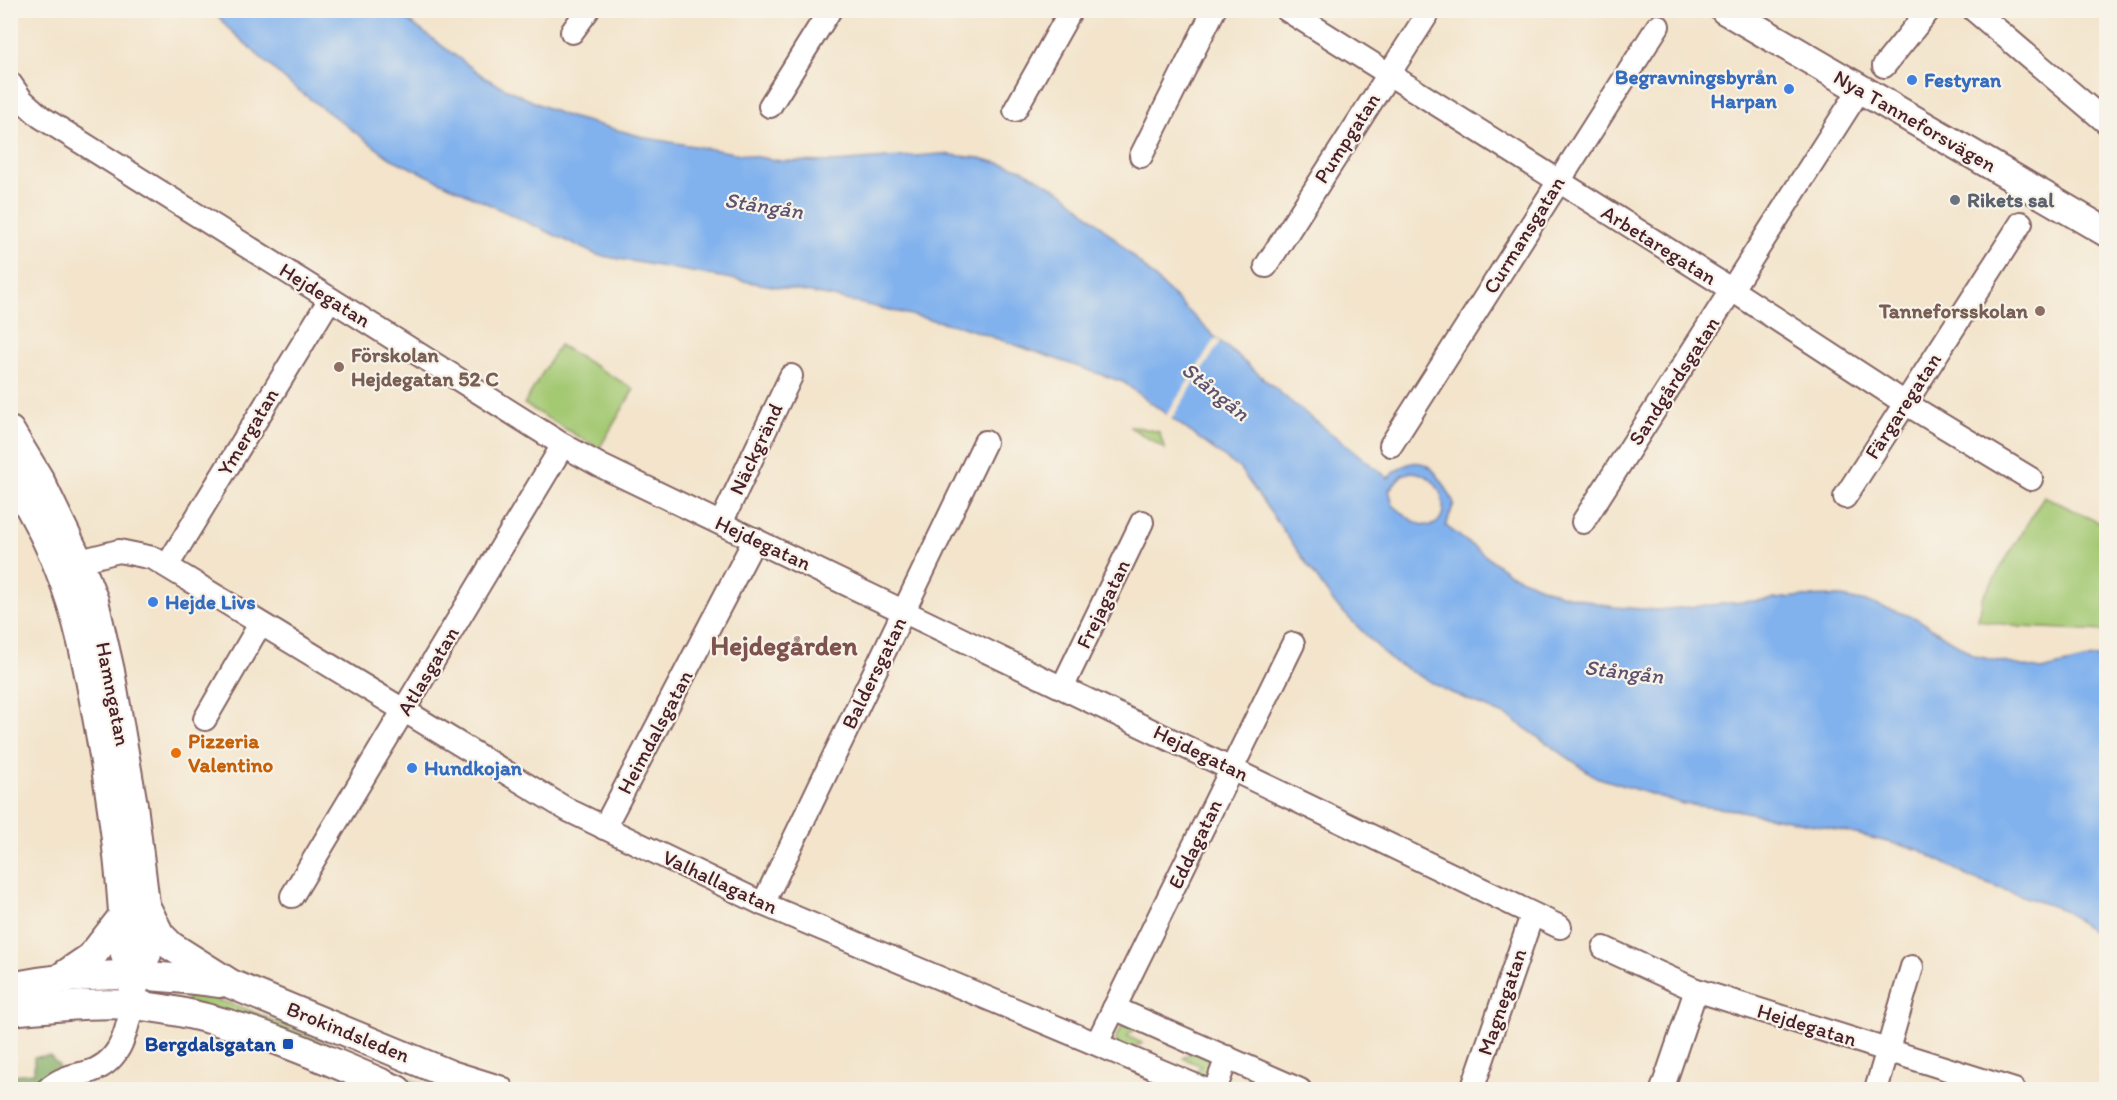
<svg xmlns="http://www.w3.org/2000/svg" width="2117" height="1100" font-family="Itim,sans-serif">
	<rect width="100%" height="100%" fill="#f7f3e8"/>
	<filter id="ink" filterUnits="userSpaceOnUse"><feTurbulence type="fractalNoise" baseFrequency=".0167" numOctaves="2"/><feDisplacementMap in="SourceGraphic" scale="12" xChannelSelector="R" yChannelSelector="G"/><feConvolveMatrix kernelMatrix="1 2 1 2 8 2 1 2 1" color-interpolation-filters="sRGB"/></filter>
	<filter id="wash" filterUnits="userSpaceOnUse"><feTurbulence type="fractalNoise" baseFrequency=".008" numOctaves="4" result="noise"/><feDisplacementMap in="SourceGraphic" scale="24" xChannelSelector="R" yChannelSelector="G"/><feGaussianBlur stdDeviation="1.35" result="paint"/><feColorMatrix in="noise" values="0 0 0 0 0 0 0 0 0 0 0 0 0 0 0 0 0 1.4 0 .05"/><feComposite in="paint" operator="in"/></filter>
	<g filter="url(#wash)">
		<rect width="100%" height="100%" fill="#f3e4cb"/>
		<g fill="#a4c973" stroke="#77744f" stroke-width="1.5">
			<path d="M559 345 634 389 599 449 524 404Z"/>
			<path d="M1132 426 1159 432 1165 449 1130 427Z"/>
			<path d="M2044 496 2106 526V631L2020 627 1978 620 1983 597Z"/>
			<path d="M189 991 244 1008 435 1089H422L369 1065 187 1002Z"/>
			<path d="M1127 1024 1138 1027 1127 1036 1142 1043 1130 1051 1116 1043V1036L1122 1026Z"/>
			<path d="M1194 1050 1208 1058 1210 1064 1206 1075 1200 1078 1190 1076 1201 1066 1183 1058Z"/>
		</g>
		<path fill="#83ad65" stroke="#666648" stroke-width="1.5" d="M50 1056 59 1066 55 1073 36 1089 11 1090V1075L34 1073V1057Z"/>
		<path fill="#82b2ed" stroke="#66688c" stroke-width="1.5" fill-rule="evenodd" d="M214 11H395L487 79 521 96 563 115 647 138 781 161 834 162 942 154 979 158 1019 168 1064 193 1111 235 1214 336 1290 401 1388 478C1422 445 1437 470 1454 503L1446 526 1510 574 1556 593 1613 607 1657 610 1796 597 1837 596 1871 603 1916 618 1975 656 2041 670 2106 655V943L2066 911 1973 879 1920 850 1831 828 1735 810 1683 804 1596 777 1509 717 1445 690 1392 661 1335 604 1240 469 1123 382 963 327 828 296 597 255 390 158 290 84 227 27ZM1411 472C1448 473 1454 531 1424 525 1412 523 1402 512 1393 505L1389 490 1402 475Z"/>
		<path fill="#f3e4cb" d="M1216 338 1221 341 1170 421 1165 417Z"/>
	</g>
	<g filter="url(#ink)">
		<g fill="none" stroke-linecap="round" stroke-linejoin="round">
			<g stroke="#856463" stroke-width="26">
				<g id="minor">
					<path d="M1287 10 1732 290 1905 403 2031 479"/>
					<path d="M1974 10 2106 122"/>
					<path d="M572 32 588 10"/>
					<path d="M1884 66 1929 10"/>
					<path d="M10 83 22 100 41 117 563 445 601 466 1560 927"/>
					<path d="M770 106 830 10"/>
					<path d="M1015 110 1071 10"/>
					<path d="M1141 156 1214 10"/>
					<path d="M1266 266 1430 10"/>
					<path d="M1391 445 1658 26"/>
					<path d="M1845 497 2021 223"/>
					<path d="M1583 522 1860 89"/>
					<path d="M721 523 791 376"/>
					<path d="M64 565 119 551 153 558 568 810 763 904 1206 1090"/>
					<path d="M167 566 330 299"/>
					<path d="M1063 686 1142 522"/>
					<path d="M205 719 260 624"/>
					<path d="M604 828 755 539"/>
					<path d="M292 896 563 445"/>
					<path d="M763 904 985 442"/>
					<path d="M1604 948 1696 990 2014 1090"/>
					<path d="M1114 1008 1300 1090"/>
					<path d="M1097 1043 1293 644"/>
					<path d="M47 1090C58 1079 71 1076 85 1073 119 1065 126 1036 132 1005"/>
					<path d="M1215 1090 1227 1057"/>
					<path d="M1472 1090 1532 915"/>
					<path d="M1662 1090 1696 990"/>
					<path d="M1876 1090 1912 967"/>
				</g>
			</g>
			<g stroke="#856463" stroke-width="32">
				<g id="major">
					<path d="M1725 10 2106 232"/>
					<path d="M10 431 39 479 78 560 94 601 110 671 133 805 145 904 147 954 135 974 132 1005"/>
					<path d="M10 473C28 503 45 533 58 566 80 619 90 677 100 733 113 806 123 880 125 954L128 965 135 974"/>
					<path d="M147 909 160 935 171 946 231 984 451 1075 499 1090"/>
					<path d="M63 976 91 957 123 916"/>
					<path d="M10 987C89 971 141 973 220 983"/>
					<path d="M10 1011C51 1008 93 1002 133 1005 226 1014 313 1053 397 1090"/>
				</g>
			</g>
			<use href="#minor" stroke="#fff" stroke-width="22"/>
			<use href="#major" stroke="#fff" stroke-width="28"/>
		</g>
	</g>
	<g fill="#3f7fe0" stroke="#f7f3e8" stroke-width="2">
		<circle cx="1912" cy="80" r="6"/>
		<circle cx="1789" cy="89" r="6"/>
		<circle cx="153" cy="602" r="6"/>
		<circle cx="412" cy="768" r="6"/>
	</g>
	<circle fill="#6b7280" stroke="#f7f3e8" stroke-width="2" cx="1955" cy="200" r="6"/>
	<g fill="#8d6e63" stroke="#f7f3e8" stroke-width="2">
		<circle cx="2040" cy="311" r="6"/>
		<circle cx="339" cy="367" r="6"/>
	</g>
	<circle fill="#e8710a" stroke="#f7f3e8" stroke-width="2" cx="176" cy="753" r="6"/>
	<rect fill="#1a4fb4" stroke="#f7f3e8" stroke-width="2" x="282" y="1038" width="12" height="12" rx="3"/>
	<g text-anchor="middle" stroke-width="4.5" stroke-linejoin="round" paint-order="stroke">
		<g font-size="21" font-weight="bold" fill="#366cbe" stroke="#f7f3e8" text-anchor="start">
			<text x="1777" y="84" text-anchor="end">Begravningsbyrån<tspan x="1777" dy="24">Harpan</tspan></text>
			<text x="1924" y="87">Festyran</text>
			<text x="165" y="609">Hejde Livs</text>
			<text x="424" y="775">Hundkojan</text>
		</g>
		<g font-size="21" fill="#4a1f2b" stroke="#f7f3e8">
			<text transform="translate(1915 121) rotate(30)" y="7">Nya Tanneforsvägen</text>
			<text transform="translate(1347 138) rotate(-57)" y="7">Pumpgatan</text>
			<text transform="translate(1524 235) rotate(-58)" y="7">Curmansgatan</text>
			<text transform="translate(1659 245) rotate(32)" y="7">Arbetaregatan</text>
			<text transform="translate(325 295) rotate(32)" y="7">Hejdegatan</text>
			<text transform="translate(1674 381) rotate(-57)" y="7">Sandgårdsgatan</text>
			<text transform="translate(1903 406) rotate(-57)" y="7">Färgaregatan</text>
			<text transform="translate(248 432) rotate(-59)" y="7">Ymergatan</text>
			<text transform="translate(756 449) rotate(-65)" y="7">Näckgränd</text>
			<text transform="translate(763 543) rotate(25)" y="7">Hejdegatan</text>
			<text transform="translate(1103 604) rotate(-64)" y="7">Frejagatan</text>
			<text transform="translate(428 671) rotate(-59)" y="7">Atlasgatan</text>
			<text transform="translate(874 673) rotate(-64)" y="7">Baldersgatan</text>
			<text transform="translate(113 694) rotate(79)" y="7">Hamngatan</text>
			<text transform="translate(655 732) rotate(-62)" y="7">Heimdalsgatan</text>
			<text transform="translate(1201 753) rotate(26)" y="7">Hejdegatan</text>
			<text transform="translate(1195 844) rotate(-64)" y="7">Eddagatan</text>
			<text transform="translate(720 882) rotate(25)" y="7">Valhallagatan</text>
			<text transform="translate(1502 1002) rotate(-71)" y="7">Magnegatan</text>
			<text transform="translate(1807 1025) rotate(17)" y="7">Hejdegatan</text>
			<text transform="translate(348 1032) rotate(22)" y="7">Brokindsleden</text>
		</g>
		<g font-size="21" font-weight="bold" fill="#5b616d" stroke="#f7f3e8" text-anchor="start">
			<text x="1967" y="207">Rikets sal</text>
		</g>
		<g font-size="21" font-weight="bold" fill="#785e54" stroke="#f7f3e8" text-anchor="end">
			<text x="2028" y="318">Tanneforsskolan</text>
			<text x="351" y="362" text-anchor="start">Förskolan<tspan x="351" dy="24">Hejdegatan 52 C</tspan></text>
		</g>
		<g font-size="21" font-weight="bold" fill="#c56008" stroke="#f7f3e8" text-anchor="start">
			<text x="188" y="748">Pizzeria<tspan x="188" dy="24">Valentino</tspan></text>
		</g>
		<g font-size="21" font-weight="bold" fill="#164399" stroke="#f7f3e8" text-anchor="end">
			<text x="276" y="1051">Bergdalsgatan</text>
		</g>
		<g font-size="22" font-style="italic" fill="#5e526f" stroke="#f7f3e8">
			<text transform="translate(764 205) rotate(9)" y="8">Stångån</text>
			<text transform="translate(1216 391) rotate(39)" y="8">Stångån</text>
			<text transform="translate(1624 671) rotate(7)" y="8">Stångån</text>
		</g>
		<g font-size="27" font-weight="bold" fill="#7e524d" stroke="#f7f3e8">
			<text x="784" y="655">Hejdegården</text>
		</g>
	</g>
	<rect width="2117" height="1100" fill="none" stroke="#f7f3e8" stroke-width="36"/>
</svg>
